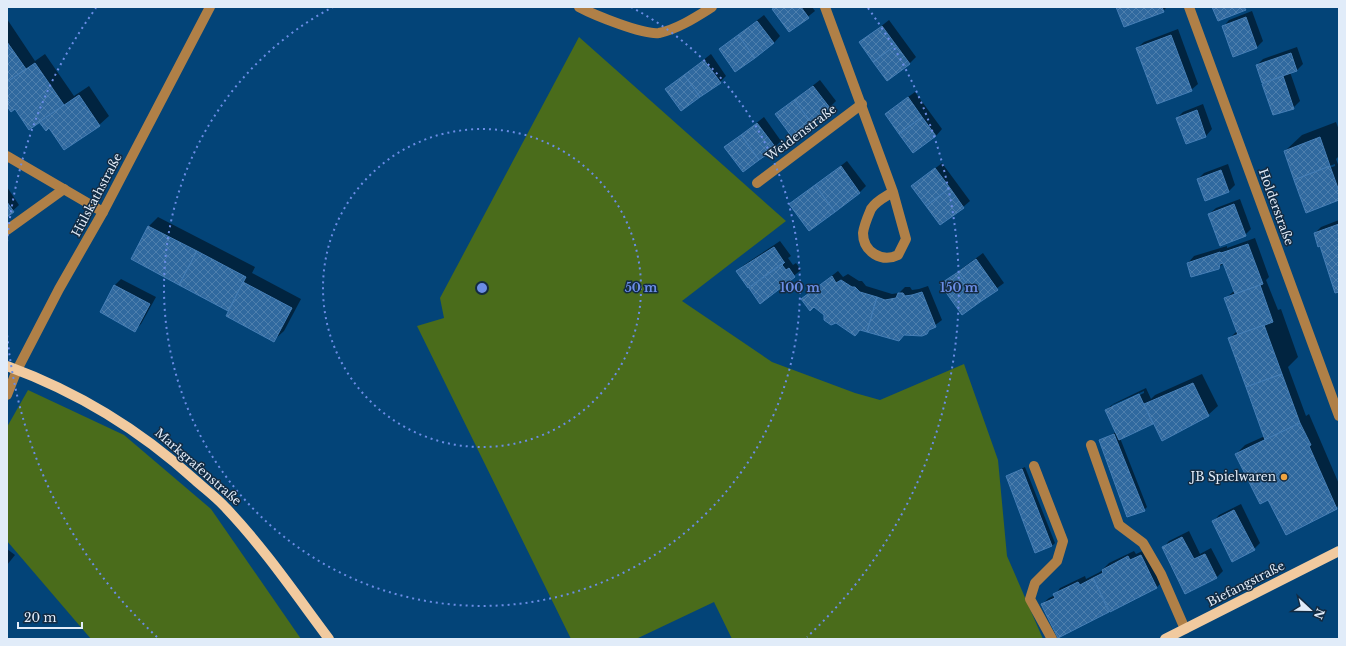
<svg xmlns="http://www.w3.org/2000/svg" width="1346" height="646" font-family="'Libre Baskerville',serif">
	<defs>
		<pattern id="building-cross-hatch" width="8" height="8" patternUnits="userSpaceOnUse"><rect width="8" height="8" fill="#30699f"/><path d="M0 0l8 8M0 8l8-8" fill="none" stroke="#4e7fad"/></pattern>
	</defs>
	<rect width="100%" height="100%" fill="#034478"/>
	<g fill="#4a6c1b">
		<path d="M579 37 786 221 682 301 772 362 855 393 880 400 964 364 998 460 1007 556 1043 639H732L714 602 636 639H571L417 326 444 318 440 298Z"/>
		<path d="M28 390 124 435 211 509 301 639H91L7 541V427Z"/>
	</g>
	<g fill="#0007" fill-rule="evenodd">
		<path d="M776 7H812L815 11 790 31Z"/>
		<path d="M1117 7H1167L1163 11Z"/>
		<path d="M1252 11 1263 41 1257 47 1233 56 1223 27 1229 20Z"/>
		<path d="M764 15 780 36 774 43 720 49Z"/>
		<path d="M7 19 35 61 45 54 74 96 89 86 109 116 99 125 50 126 15 108 11 111 7 104 10 100 7 96Z"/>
		<path d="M889 20 916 57 909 64 860 43Z"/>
		<path d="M1178 29 1198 84 1191 90 1137 48 1144 42Z"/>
		<path d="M1297 47 1303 64 1297 70 1290 72 1300 101 1293 108 1273 114 1257 65 1263 59Z"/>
		<path d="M711 54 726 76 720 82 666 89Z"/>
		<path d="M820 80 836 101 829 108 776 114Z"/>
		<path d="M915 92 942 129 936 136 893 108Z"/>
		<path d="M1203 104 1212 129 1206 136 1186 143 1177 118 1183 112Z"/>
		<path d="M764 117 781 141 775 147H726Z"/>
		<path d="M1336 122 1339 130V156L1336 159 1339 167V199L1306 211 1285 151 1302 135ZM1335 164V166L1302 178V176Z"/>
		<path d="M847 161 866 186 860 192 790 205Z"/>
		<path d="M942 163 970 201 963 207 913 186Z"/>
		<path d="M1228 164 1235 185 1229 191 1205 199 1198 179 1204 173Z"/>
		<path d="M7 187 19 205 7 216Z"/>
		<path d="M1240 199 1251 229 1245 235 1209 214 1216 208Z"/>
		<path d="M158 217 255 267 252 273 301 299 284 331 274 340 230 310 132 259 149 226Z"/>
		<path d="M1339 220V290L1315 233 1321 227Z"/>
		<path d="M1255 238 1269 277 1266 280 1278 310 1281 309 1298 357 1288 367 1306 416 1309 414 1339 484V505L1336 508 1236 454 1245 445 1265 436 1230 338 1237 331 1225 299 1234 291 1224 263 1218 268 1188 263 1194 256 1227 246V248Z"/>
		<path d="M780 241 791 256 788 258 793 265 796 263 801 270 760 303 738 271 744 265Z"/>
		<path d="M983 253 1004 283 962 314 941 284Z"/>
		<path d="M838 271 843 277 848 274 859 281H862L866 286 892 294 899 293 905 287H910L912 290 919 289 928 286 942 320 922 335 861 330 855 335 802 299Z"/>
		<path d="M121 279 156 297 141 324 135 330 101 312 115 285Z"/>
		<path d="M1202 374 1218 406 1208 415 1154 422 1120 438 1147 507 1144 510 1100 441 1116 432 1106 410 1113 404 1146 388 1151 399 1155 395ZM1144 391V393L1112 408V405Z"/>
		<path d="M1025 467 1055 543 1052 546 1007 476Z"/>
		<path d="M1241 504 1260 543 1254 549 1213 522 1219 515Z"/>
		<path d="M1189 531 1200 554 1211 548 1223 571 1217 577 1186 592 1163 548 1169 541Z"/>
		<path d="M7 549 15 555 7 565Z"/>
		<path d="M1147 549 1163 581 1157 587 1058 636 1042 604 1049 598 1055 595 1060 588 1085 576 1086 579 1100 572 1109 563 1134 551 1136 554Z"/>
	</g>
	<g fill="url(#building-cross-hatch)" stroke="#467fb7">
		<path d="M776 7H801L809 18 789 32 772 9Z"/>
		<path d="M1116 7H1162L1164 12 1124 27Z"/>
		<path d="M1212 7H1244L1246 10 1218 21Z"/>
		<path d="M1246 17 1257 48 1233 57 1222 26Z"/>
		<path d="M757 21 774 43 755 58 738 35Z"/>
		<path d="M882 26 896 45 873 62 859 42Z"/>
		<path d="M738 35 755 58 735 72 719 49Z"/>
		<path d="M1171 35 1192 91 1157 104 1136 48Z"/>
		<path d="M7 42 26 69 7 82Z"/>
		<path d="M896 45 910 64 887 81 873 62Z"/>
		<path d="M1291 53 1297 71 1262 83 1256 65Z"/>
		<path d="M704 60 721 83 700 97 684 75Z"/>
		<path d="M35 63 64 105 29 130 15 109 11 112 7 106 9 100 7 98V82Z"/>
		<path d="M684 75 700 97 681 111 665 89Z"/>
		<path d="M1283 76 1294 109 1273 115 1262 84Z"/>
		<path d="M813 86 830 108 811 122 794 100Z"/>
		<path d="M79 95 100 126 64 150 49 128 46 131 39 122Z"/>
		<path d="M908 97 922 117 899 134 885 114Z"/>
		<path d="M794 100 811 122 792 137 775 114Z"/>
		<path d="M1197 110 1206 137 1186 144 1176 118Z"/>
		<path d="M922 117 936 136 913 153 899 134Z"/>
		<path d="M757 123 776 148 759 160 741 135Z"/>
		<path d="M741 135 759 160 743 172 724 147Z"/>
		<path d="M1320 137 1330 166 1294 180 1284 151Z"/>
		<path d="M841 166 860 193 835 212 815 185Z"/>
		<path d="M1330 166 1339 191V200L1306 213 1294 180Z"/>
		<path d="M935 168 950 188 926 206 911 186Z"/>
		<path d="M1221 170 1229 192 1205 201 1197 179Z"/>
		<path d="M815 185 835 212 809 231 789 204Z"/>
		<path d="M950 188 964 208 940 225 926 206Z"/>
		<path d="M7 202 14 212 7 217Z"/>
		<path d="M1234 204 1246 236 1220 246 1208 214Z"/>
		<path d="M1339 224V292L1335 293 1320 246 1318 247 1314 233Z"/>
		<path d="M148 226 197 251 179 285 131 259Z"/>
		<path d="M1248 244 1263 284 1235 294 1223 263 1220 264 1219 269 1191 277 1187 263 1220 252 1221 253Z"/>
		<path d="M774 247 784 262 748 288 736 271Z"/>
		<path d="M197 251 246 277 228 311 179 285Z"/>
		<path d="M976 259 998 290 980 302 958 272Z"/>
		<path d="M785 262 782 265 786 270 789 268 795 277 760 304 749 288Z"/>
		<path d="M958 272 980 302 962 315 940 284Z"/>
		<path d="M832 276 836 283 841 280 852 287H855L860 292 877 297 867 332 860 330 855 336 836 323 831 325 824 320V315L814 307 810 311 801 299Z"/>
		<path d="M243 282 292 308 274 342 226 316Z"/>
		<path d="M114 285 150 304 135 332 100 312Z"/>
		<path d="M1260 285 1273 322 1238 335 1224 298Z"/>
		<path d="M922 292 936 327 929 330 927 334 922 336 904 335 899 341 867 332 877 297 885 300 896 298 898 293H903L905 296 912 295Z"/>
		<path d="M1264 325 1282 374 1246 387 1228 338Z"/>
		<path d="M1282 374 1300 423 1265 440 1246 387Z"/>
		<path d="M1193 383 1209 416 1162 441 1144 404Z"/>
		<path d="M1139 394 1153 424 1119 440 1105 410Z"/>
		<path d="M1300 423 1311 445 1309 446 1337 509 1286 535 1268 500 1260 504 1235 454Z"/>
		<path d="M1114 434 1145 511 1127 517 1099 440Z"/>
		<path d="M1022 469 1052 546 1035 553 1006 476Z"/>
		<path d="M1234 510 1255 550 1232 562 1212 521Z"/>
		<path d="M1182 537 1194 559 1205 554 1217 578 1185 594 1162 547Z"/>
		<path d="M1141 555 1157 588 1110 612 1093 578 1103 573 1102 570 1128 556 1130 560Z"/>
		<path d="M1093 578 1109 612 1058 638 1041 604 1055 598 1053 594 1078 582 1080 585Z"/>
	</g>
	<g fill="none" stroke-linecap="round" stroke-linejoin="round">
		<g stroke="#b08047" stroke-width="10">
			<path d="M579 7C594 15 643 35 659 33 678 29 696 17 712 7"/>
			<path d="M825 7 893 192 906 239 898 255C882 263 863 252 863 233 864 225 868 216 871 209 876 201 885 197 893 192"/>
			<path d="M1189 7 1339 416"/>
			<path d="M7 156 103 212"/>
			<path d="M757 183 862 104"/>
			<path d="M7 230 64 189"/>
			<path d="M7 395 17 370 59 289 103 212 210 7"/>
			<path d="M1091 445 1119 525 1143 543 1161 574 1185 629"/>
			<path d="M1034 466 1063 541 1057 561 1035 583 1030 599 1052 639"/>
		</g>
		<g stroke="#f1ca9f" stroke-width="10">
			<path d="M7 366C78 392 139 429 195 480 205 489 217 498 226 508 264 548 296 595 329 639"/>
			<path d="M1165 639 1339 551"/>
		</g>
	</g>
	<g fill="none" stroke="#6b8de5" stroke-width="2" stroke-dasharray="2 4">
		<circle cx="482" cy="288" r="159"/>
		<path d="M631 7A318 318 0 1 1 333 7"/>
		<path d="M157 637A477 477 0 0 1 7 334M7 242A477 477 0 0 1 96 8M868 8A477 477 0 0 1 807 637"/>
	</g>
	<circle fill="#f2a541" stroke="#132b42" stroke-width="1.5" cx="1284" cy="477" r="4"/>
	<g text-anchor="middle" stroke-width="3" stroke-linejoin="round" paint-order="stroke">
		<g font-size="12" fill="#e1ecf9" stroke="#132b42">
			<text transform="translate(801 133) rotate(-37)" y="4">Weidenstraße</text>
			<text transform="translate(97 195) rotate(-62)" y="4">Hülskathstraße</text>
			<text transform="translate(1276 207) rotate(70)" y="4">Holderstraße</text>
			<text transform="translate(198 467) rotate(41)" y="4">Markgrafenstraße</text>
			<text transform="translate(1246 584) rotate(-27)" y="4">Biefangstraße</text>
		</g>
		<g font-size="12" fill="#e1ecf9" stroke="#132b42" text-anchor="end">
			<text x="1276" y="481">JB Spielwaren</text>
		</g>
	</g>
	<circle cx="482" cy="288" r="6" fill="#6b8de5" stroke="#132b42" stroke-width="2"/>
	<g font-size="12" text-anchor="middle" font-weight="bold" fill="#6b8de5" stroke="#132b42" stroke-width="3" stroke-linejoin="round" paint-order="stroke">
		<text x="641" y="292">50 m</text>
		<text x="800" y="292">100 m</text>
		<text x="959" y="292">150 m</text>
	</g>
	<rect width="1346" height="646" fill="none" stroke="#e1ecf9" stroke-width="16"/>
	<g transform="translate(1310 610) rotate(112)" stroke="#132b42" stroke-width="3" paint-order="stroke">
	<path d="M0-3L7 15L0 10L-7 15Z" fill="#e1ecf9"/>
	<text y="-6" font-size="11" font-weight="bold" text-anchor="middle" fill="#e1ecf9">N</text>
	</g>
	<path d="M18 622v6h64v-6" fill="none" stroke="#e1ecf9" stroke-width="2"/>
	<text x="24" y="622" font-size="12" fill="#e1ecf9" stroke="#132b42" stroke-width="3" paint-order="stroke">20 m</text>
</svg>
